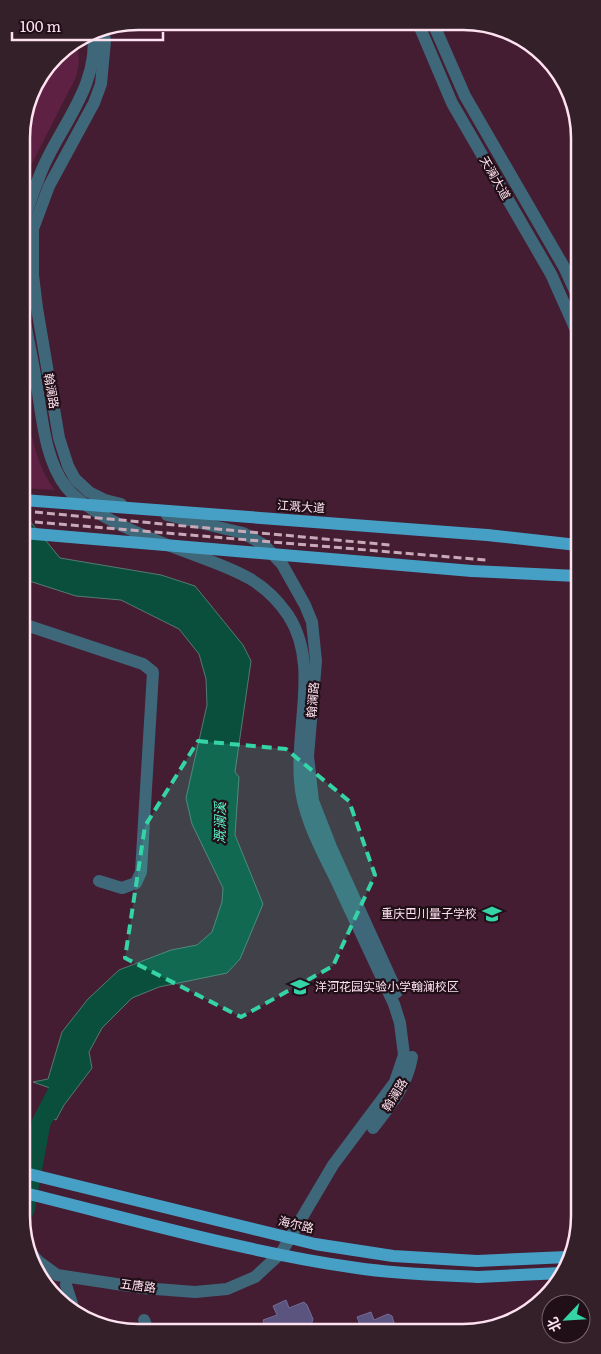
<svg xmlns="http://www.w3.org/2000/svg" width="601" height="1354" font-family="Literata,'Noto Sans SC',serif">
	<rect width="100%" height="100%" fill="#451d33"/>
	<g fill="#5e2043">
		<path d="M77 41 79 62 76 77 22 183C22 166 19 146 22 129 28 94 45 58 77 41Z"/>
		<path d="M22 389C30 423 33 462 55 490L23 488Z"/>
	</g>
	<path fill="#0a4f3c" stroke="#537b72" d="M23 505 29 520 60 558 161 575 195 586 243 645 251 661 235 772 239 777 235 835 263 904 240 959 227 973 159 987 132 998 102 1028 89 1052 92 1068 64 1105 56 1120 40 1112 50 1088 33 1082 48 1079 62 1032 88 999 119 970 171 950 197 945 212 932 222 902 223 888 192 824 186 798 207 705 206 679 199 654 179 629 121 600 76 596 23 579Z"/>
	<g fill="none" stroke-linecap="round" stroke-linejoin="round">
		<path stroke="#0a4f3c" stroke-width="19" d="M25 1210 41 1123 57 1092"/>
	</g>
	<g fill="#5a547f" stroke="#716c98">
		<path d="M286 1300 289 1308 304 1302 307 1305 313 1319 311 1326 301 1330H266L263 1320 277 1315 273 1306Z"/>
		<path d="M371 1312 374 1320 388 1314 392 1316 396 1329H354L361 1327 357 1317Z"/>
	</g>
	<g fill="none" stroke-linecap="round" stroke-linejoin="round">
		<g stroke="#3f677a" stroke-width="12">
			<path d="M418 23 452 103 551 274 576 330"/>
			<path d="M433 23 465 96 564 267 576 293"/>
			<path d="M103 28 105 41 101 84 94 103 49 186 33 229V275L37 308 59 438 68 466 75 479 89 492 105 500 121 504"/>
			<path d="M22 227C30 202 37 178 49 155 70 114 99 79 93 31"/>
			<path d="M22 302C25 327 31 351 35 375 42 411 43 457 66 487 92 519 162 543 200 557 237 571 264 580 288 615 320 664 295 726 300 781 302 816 322 851 337 882 356 923 375 964 394 1004L400 1023 404 1055 395 1082 333 1165 281 1253 255 1277 227 1289 195 1292 143 1288 57 1275 38 1261 28 1250"/>
			<path d="M167 515 243 533 264 545 282 564 305 605 312 622 316 661 308 756 313 801 331 847 397 992"/>
			<path d="M23 624 143 664 153 672 141 872 136 883 122 888 99 881"/>
			<path d="M373 1128C391 1105 407 1086 412 1057"/>
			<path d="M67 1277 66 1285 74 1310"/>
			<path d="M144 1320 148 1330"/>
		</g>
		<g stroke="#46a0c6" stroke-width="12">
			<path d="M487 535 577 545"/>
			<path d="M472 571 577 576"/>
			<path d="M477 1261 567 1257"/>
			<path d="M478 1277 561 1273"/>
		</g>
		<g stroke="#c8a9b8" stroke-width="3" stroke-dasharray="8 4" stroke-linecap="butt">
			<path d="M23 511 390 545"/>
			<path d="M23 521 486 560"/>
		</g>
		<g stroke="#46a0c6" stroke-width="12">
			<path d="M23 500 487 535"/>
			<path d="M23 533 472 571"/>
			<path d="M25 1173 315 1244 393 1256 477 1261"/>
			<path d="M25 1193C135 1220 245 1252 357 1268 397 1274 438 1275 478 1277"/>
		</g>
	</g>
	<path fill="#34d4a7" fill-opacity="0.2" stroke="#34d4a7" stroke-width="4" stroke-dasharray="10 6" stroke-linejoin="round" d="M198 741 286 749 349 801 375 875 333 966 241 1017 125 958 145 826Z"/>
	<defs>
		<g id="school-bare" transform="scale(1.5)"><path d="M0-5L7-2L0 1L-7-2ZM-4 1L0 2.5L4 1V4Q0 6-4 4Z" fill="#34d4a7" stroke="#210f18" stroke-width="2.5" paint-order="stroke"/></g>
	</defs>
	<g fill-rule="evenodd">
		<use href="#school-bare" x="492" y="914"/>
		<use href="#school-bare" x="300" y="987"/>
	</g>
	<g text-anchor="middle" stroke-width="4.5" stroke-linejoin="round" paint-order="stroke">
		<g font-size="12" fill="#fee2ef" stroke="#210f18">
			<text transform="translate(495 178) rotate(60)" y="4">天澜大道</text>
			<text transform="translate(51 391) rotate(80)" y="4">翰澜路</text>
			<text transform="translate(301 507) rotate(4)" y="4">江溉大道</text>
			<text transform="translate(313 700) rotate(-85)" y="4">翰澜路</text>
			<text transform="translate(395 1095) rotate(-58)" y="4">翰澜路</text>
			<text transform="translate(296 1225) rotate(13)" y="4">海尔路</text>
			<text transform="translate(138 1286) rotate(7)" y="4">五唐路</text>
		</g>
		<g font-size="12" fill="#fee2ef" stroke="#210f18" text-anchor="end">
			<text x="477" y="918">重庆巴川量子学校</text>
			<text x="315" y="991" text-anchor="start">洋河花园实验小学翰澜校区</text>
		</g>
		<g font-size="14" font-style="italic" fill="#57f6c6" stroke="#210f18">
			<text transform="translate(220 823) rotate(-89)" y="5">溉澜溪</text>
		</g>
	</g>
	<path d="M0 0H601V1354H0ZM138 30H463A108 108 0 0 1 571 138V1216A108 108 0 0 1 463 1324H138A108 108 0 0 1 30 1216V138A108 108 0 0 1 138 30Z" fill="#332029" fill-rule="evenodd"/>
	<path fill="none" stroke="#fee2ef" stroke-width="2.5" d="M138 30H463A108 108 0 0 1 571 138V1216A108 108 0 0 1 463 1324H138A108 108 0 0 1 30 1216V138A108 108 0 0 1 138 30Z"/>
	<g transform="translate(566 1319) rotate(245)"><circle r="24" fill="#210f18" stroke="#79636e"/>
	<path d="M0-4L9 19L0 12L-9 19Z" fill="#34d4a7"/>
	<text y="-8" font-size="14" font-weight="bold" text-anchor="middle" fill="#fee2ef">北</text>
	</g>
	<path d="M12 32v8h151v-8" fill="none" stroke="#fee2ef" stroke-width="2.5"/>
	<text x="20" y="32" font-size="15" fill="#fee2ef" stroke="#210f18" stroke-width="4" paint-order="stroke">100 m</text>
</svg>
